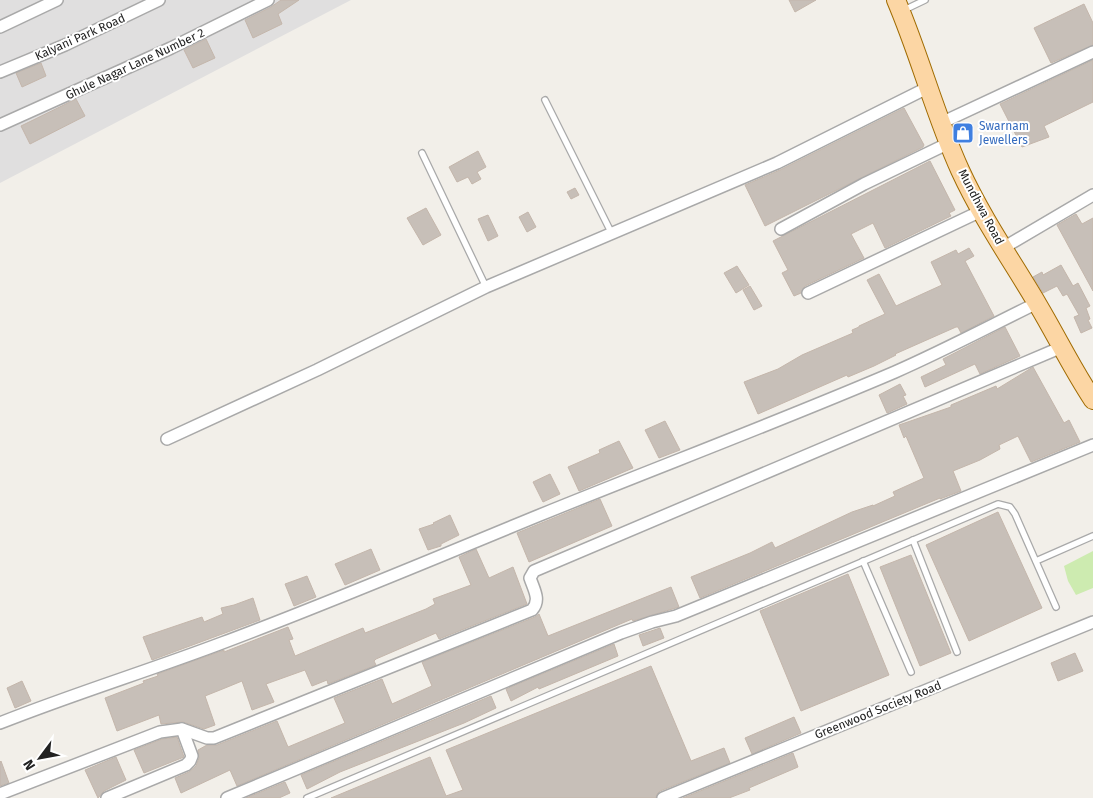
<svg xmlns="http://www.w3.org/2000/svg" width="1093" height="798" font-family="'Fira Sans',sans-serif">
	<rect width="100%" height="100%" fill="#f2efe9"/>
	<path fill="#e0dfdf" d="M0 0H351L0 183Z"/>
	<path fill="#cdebb0" d="M1093 551V588L1076 595 1068 581 1064 566Z"/>
	<g fill="#c7bfb8" stroke="#c4b6ab">
		<path d="M281 0H299L278 14 282 24 253 38 245 20 271 7Z"/>
		<path d="M789 0H816L795 12Z"/>
		<path d="M1084 4 1093 23V45L1051 63 1034 28Z"/>
		<path d="M206 39 215 58 193 68 184 50Z"/>
		<path d="M1093 60V102L1044 126 1049 137 1022 147 1000 104Z"/>
		<path d="M41 63 46 76 22 87 16 73Z"/>
		<path d="M76 99 85 116 30 144 21 126Z"/>
		<path d="M904 108 924 145 923 147 765 226 745 185 780 170Z"/>
		<path d="M478 151 486 167 477 172 481 179 472 184 468 177 457 182 449 167Z"/>
		<path d="M930 161 955 210 949 213 951 216 885 248 873 223 851 234 864 258 805 286 801 293 794 296 782 273 788 270 773 241Z"/>
		<path d="M575 188 579 195 571 199 567 192Z"/>
		<path d="M426 208 441 235 423 245 407 218Z"/>
		<path d="M528 212 536 227 527 232 519 217Z"/>
		<path d="M1076 214 1082 224 1093 218V291L1057 225Z"/>
		<path d="M488 215 498 236 488 241 478 219Z"/>
		<path d="M969 248 974 256 965 261 994 316 961 333 958 327H956L895 354 896 355 874 366 848 377 847 375 758 414 744 382 778 369 802 355 853 333 852 330 859 327V326L885 314 867 280 879 274 896 306 942 285 931 262 956 250 958 254Z"/>
		<path d="M1061 265 1073 286 1078 283 1090 306 1086 308 1090 319 1088 320 1092 328 1081 333 1074 317 1079 315 1067 294 1063 296 1057 286 1043 293 1033 277 1042 272 1043 275Z"/>
		<path d="M737 266 749 285 736 293 724 273Z"/>
		<path d="M750 286 762 306 754 310 743 290Z"/>
		<path d="M1005 327 1020 356 980 374 975 364 925 387 921 377 946 365 943 359Z"/>
		<path d="M1033 367 1064 423 1069 420 1080 442 1031 462 1018 436 999 445 1000 449 980 460 953 471 961 491 940 499V498L700 598 691 577 750 553 772 542 775 548 852 512 873 505V506L895 496 893 492 924 478 906 436 904 438 899 425 951 407V405L996 386 997 389Z"/>
		<path d="M900 384 906 395 903 396 907 404 887 413 879 395Z"/>
		<path d="M665 421 680 450 659 458 645 430Z"/>
		<path d="M619 441 633 468 579 491 568 467 600 453 599 450Z"/>
		<path d="M550 474 560 494 543 502 533 482Z"/>
		<path d="M600 499 612 526 529 562 517 533Z"/>
		<path d="M998 512 1042 608 969 641 926 545Z"/>
		<path d="M450 515 459 535 441 544V546L428 550 419 529 434 524 433 523Z"/>
		<path d="M371 549 380 570 345 585 335 564Z"/>
		<path d="M476 549 489 578 513 567 527 604 439 639 436 633 376 659 374 661 376 665 328 684 327 680 312 686 305 670 266 684 274 702 252 710 242 681 225 688 205 696 215 725 204 729 183 722 161 724 159 715 117 731 105 698 144 683 143 681 158 676 157 674 224 650V652L288 627 293 639 289 640 295 656 363 628 365 633 426 609 435 604 433 599 471 585 459 557Z"/>
		<path d="M911 555 951 653 920 666 880 567Z"/>
		<path d="M848 574 889 675 801 711 760 611Z"/>
		<path d="M307 576 316 597 294 606 285 584Z"/>
		<path d="M671 587 679 607 633 621 632 619 237 786 230 770 181 793 175 778 189 772 196 766 199 758 198 750 207 745H217L277 721 288 747 345 723 334 698 382 679 392 704 410 696 432 686 422 662 535 617 539 614 548 636Z"/>
		<path d="M253 598 260 620 152 660 143 637 202 617 204 622 223 614 221 608 234 605Z"/>
		<path d="M660 628 664 638 643 646 639 635Z"/>
		<path d="M614 644 618 656 539 689 538 687 511 701 506 689Z"/>
		<path d="M1075 653 1083 671 1058 681 1051 663Z"/>
		<path d="M651 666 691 761 724 748 730 763 660 791 657 794 656 798H331L430 757 446 796 463 790 446 750Z"/>
		<path d="M22 681 31 701 15 708 7 688Z"/>
		<path d="M491 696 496 708 464 723 340 772 307 789 301 775Z"/>
		<path d="M794 717 801 733 752 754 745 738Z"/>
		<path d="M177 737 184 757 144 773 134 750 162 739Z"/>
		<path d="M793 753 798 767 749 788 750 790 729 798H683Z"/>
		<path d="M116 757 126 780 104 791 98 798 85 770Z"/>
		<path d="M1 761 9 783 0 786V762Z"/>
		<path d="M285 782 290 793 279 798H246Z"/>
	</g>
	<g fill="none" stroke-linecap="round" stroke-linejoin="round">
		<g stroke="#a9a9a9" stroke-width="8">
			<g id="lane">
				<path d="M902 11 925 0"/>
				<path d="M545 100 612 234"/>
				<path d="M422 153 486 287"/>
				<path d="M913 540 957 652"/>
				<path d="M863 561 911 672"/>
				<path d="M1036 561 1093 536"/>
				<path d="M307 798 998 504 1010 507 1015 514 1056 607"/>
			</g>
		</g>
		<g stroke="#a9a9a9" stroke-width="14">
			<g id="street">
				<path d="M0 27 57 0"/>
				<path d="M0 72 65 45 159 0"/>
				<path d="M941 123 1093 52"/>
				<path d="M0 125 171 48 268 0"/>
				<path d="M781 229 864 184 949 143"/>
				<path d="M1003 248 1093 195"/>
				<path d="M808 293 981 211"/>
				<path d="M167 439 317 370 486 287 777 163 929 87"/>
				<path d="M0 723C73 694 148 671 222 643 329 603 435 558 540 515 658 467 778 422 895 372 943 351 990 326 1037 303"/>
				<path d="M0 794 160 732 182 729 207 738H214L532 610C541 600 534 590 530 578L534 571 1062 347"/>
				<path d="M107 798 186 765 190 761 192 756 182 729"/>
				<path d="M227 798 621 633 652 622 676 616 1093 445"/>
				<path d="M663 798 1093 622"/>
			</g>
		</g>
		<g stroke="#a06b00" stroke-width="20">
			<path id="primary" d="M896 0C920 56 935 115 960 170 982 218 1012 261 1038 305 1057 337 1073 370 1093 400"/>
		</g>
		<use href="#lane" stroke="#fff" stroke-width="5.5"/>
		<use href="#street" stroke="#fff" stroke-width="11"/>
		<use href="#primary" stroke="#fcd6a4" stroke-width="18"/>
	</g>
	<defs>
		<g id="shop-square" transform="scale(1.125)"><rect x="-9" y="-9" width="18" height="18" rx="4" fill="#3f7fe0" stroke="#fff"/><path d="M-5-2.5h2.3a2.7 3.5 0 0 1 5.4 0H5L5.5 6h-11ZM-1.5-2.5h3a1.5 2.3 0 0 0-3 0Z" fill="#fff"/></g>
	</defs>
	<g fill-rule="evenodd">
		<use href="#shop-square" x="963" y="133"/>
	</g>
	<g text-anchor="middle" stroke-width="4" stroke-linejoin="round" paint-order="stroke">
		<g font-size="12" fill="#222" stroke="#fff">
			<text transform="translate(80 37) rotate(-24)" y="4">Kalyani Park Road</text>
			<text transform="translate(135 64) rotate(-25)" y="4">Ghule Nagar Lane Number 2</text>
			<text transform="translate(981 207) rotate(62)" y="4">Mundhwa Road</text>
			<text transform="translate(878 710) rotate(-22)" y="4">Greenwood Society Road</text>
		</g>
		<g font-size="12" fill="#366cbe" stroke="#fff" text-anchor="start">
			<text x="979" y="130">Swarnam<tspan x="979" dy="14">Jewellers</tspan></text>
		</g>
	</g>
	<g transform="translate(40 758) rotate(238)" stroke="#ffffff" stroke-width="4" paint-order="stroke">
	<path d="M0-4L9 19L0 12L-9 19Z" fill="#222222"/>
	<text y="-8" font-size="14" font-weight="bold" text-anchor="middle" fill="#222222">N</text>
	</g>
</svg>
